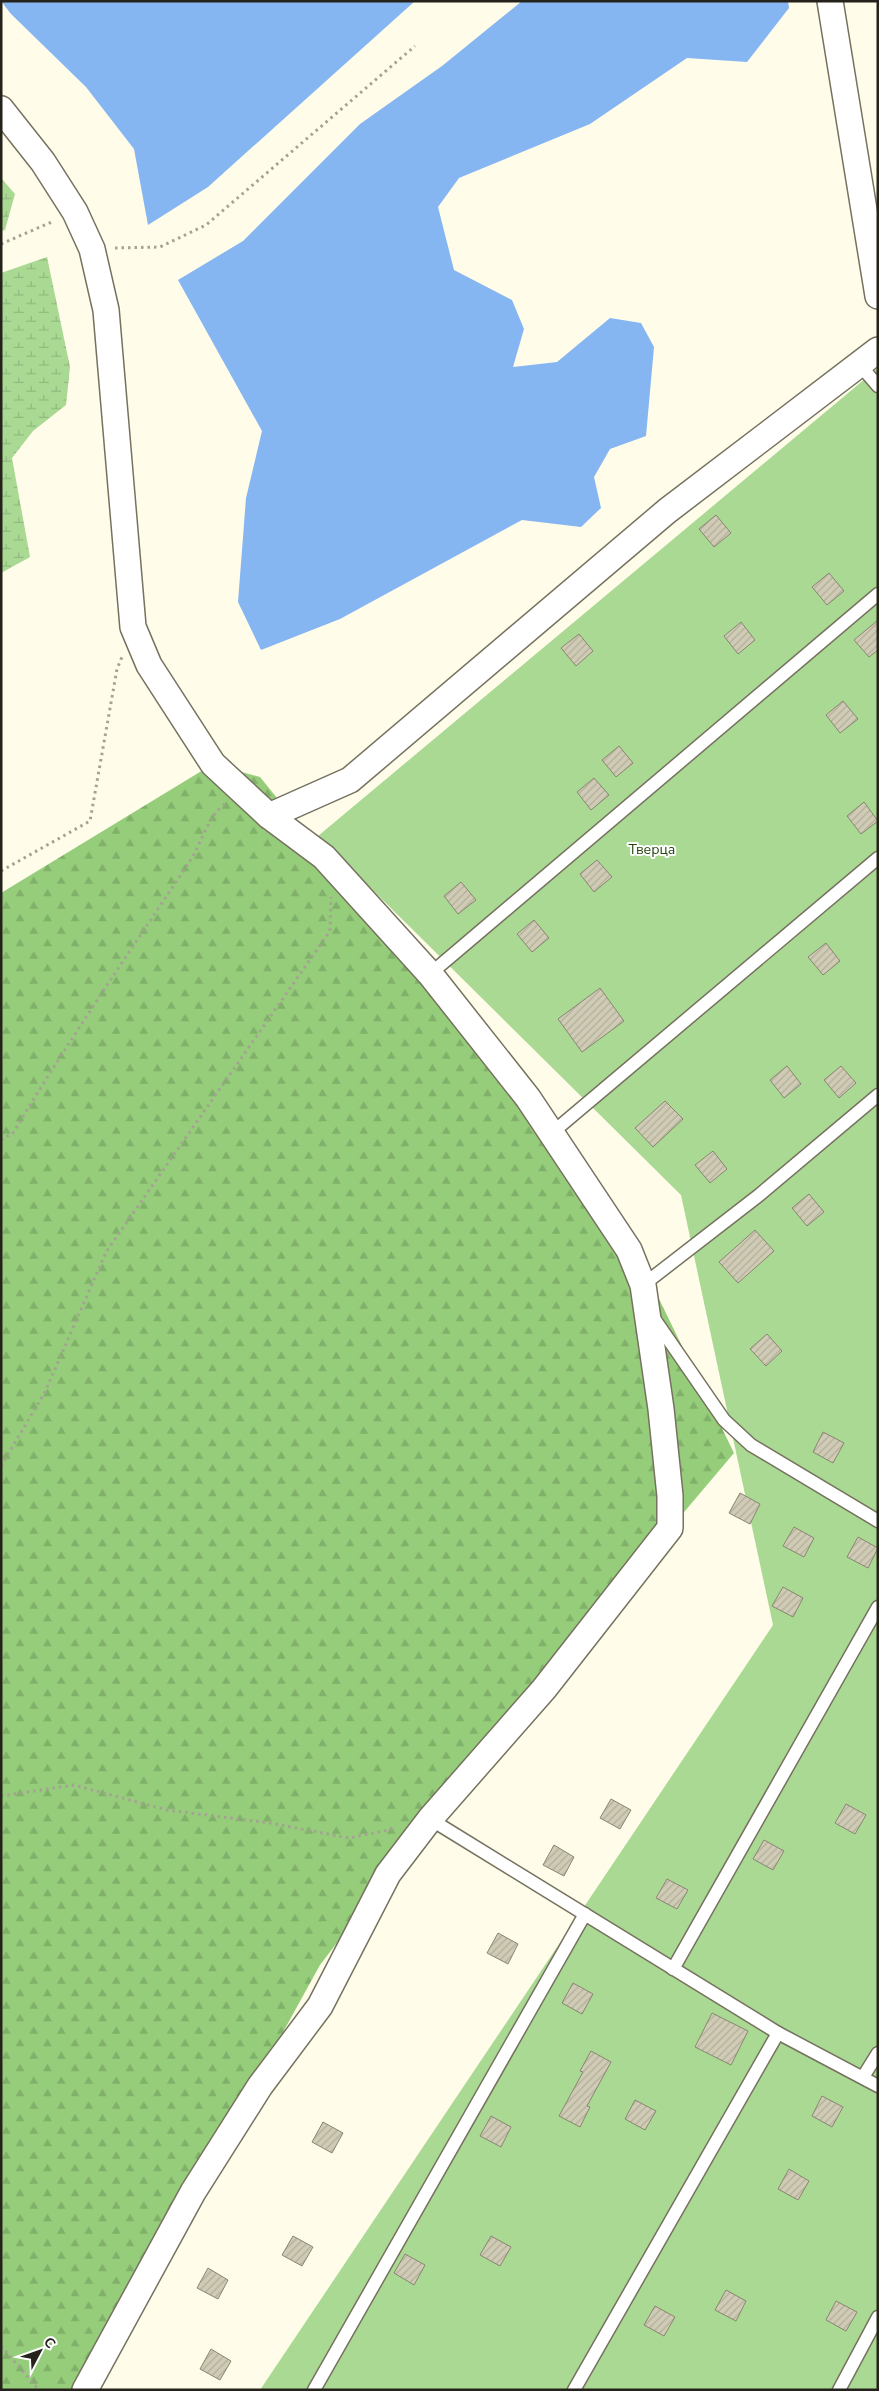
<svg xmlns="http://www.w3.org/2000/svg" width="879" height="2391" font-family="'Nunito Sans',sans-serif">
	<defs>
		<pattern id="forest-firs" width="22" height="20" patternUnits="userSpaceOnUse" patternTransform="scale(1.25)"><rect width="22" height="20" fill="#95cd7a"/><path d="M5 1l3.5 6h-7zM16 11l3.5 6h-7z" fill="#80b069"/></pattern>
		<pattern id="wetland-marsh" width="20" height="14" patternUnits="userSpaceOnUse" patternTransform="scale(1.25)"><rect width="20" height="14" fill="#a9d993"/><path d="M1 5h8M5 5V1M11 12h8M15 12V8" fill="none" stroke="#91ba7e"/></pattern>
		<pattern id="building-hatch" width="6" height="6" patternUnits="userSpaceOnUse" patternTransform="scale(1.25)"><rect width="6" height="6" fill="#cfcbb5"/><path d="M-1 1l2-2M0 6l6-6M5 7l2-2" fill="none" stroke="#b2ae9b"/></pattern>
	</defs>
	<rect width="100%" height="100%" fill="#fffcea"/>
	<path fill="url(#forest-firs)" d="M213 764 260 777 624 1227 734 1453 504 1725 320 1965 86 2390H1V893Z"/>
	<g fill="url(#wetland-marsh)">
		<path d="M1 178 15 194 5 230 1 231Z"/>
		<path d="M47 257 70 367 66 405 33 431 12 458 30 557 1 573V273Z"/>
	</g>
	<path fill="#a9d993" d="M878 368V2390H260L773 1625 681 1195 318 836Z"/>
	<g fill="#85b6f2">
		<path d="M1 1H415L208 187 148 225 134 149 86 87 11 14Z"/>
		<path d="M522 1H788L789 8 747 62 687 58 590 124 459 178 438 207 454 270 512 300 524 329 513 367 557 362 610 318 641 323 654 347 646 436 610 449 594 477 601 508 581 527 522 520 340 619 261 650 238 602 246 498 262 431 178 280 243 241 360 124 442 66Z"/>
	</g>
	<g fill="url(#building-hatch)" stroke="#898571">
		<path d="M716 515 731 533 714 547 699 529Z"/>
		<path d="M829 573 844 591 827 605 812 587Z"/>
		<path d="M878 620V650L869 657 854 640Z"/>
		<path d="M741 622 755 640 738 654 724 636Z"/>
		<path d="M579 634 593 651 576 666 561 648Z"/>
		<path d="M843 701 858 719 840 733 826 715Z"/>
		<path d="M619 746 633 763 616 777 602 760Z"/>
		<path d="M594 778 609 795 591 810 577 792Z"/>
		<path d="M864 802 878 821 861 834 847 816Z"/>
		<path d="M597 860 612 877 594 892 580 874Z"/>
		<path d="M461 882 476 900 458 914 444 896Z"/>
		<path d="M534 920 549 938 532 952 517 934Z"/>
		<path d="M826 943 840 961 823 975 808 957Z"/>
		<path d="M600 988 624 1021 582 1052 558 1019Z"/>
		<path d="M787 1066 801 1084 784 1098 770 1080Z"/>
		<path d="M841 1066 856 1083 839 1098 824 1080Z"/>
		<path d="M665 1101 683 1119 653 1147 635 1128Z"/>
		<path d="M713 1151 727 1169 710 1183 695 1165Z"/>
		<path d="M809 1194 824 1212 807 1226 792 1208Z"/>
		<path d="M755 1230 774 1251 738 1283 719 1262Z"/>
		<path d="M767 1334 782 1351 766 1366 750 1349Z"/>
		<path d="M823 1432 844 1443 833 1463 813 1452Z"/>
		<path d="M740 1493 760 1504 750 1524 729 1513Z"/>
		<path d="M794 1527 814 1538 804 1557 783 1546Z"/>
		<path d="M858 1537 878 1548 868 1568 847 1557Z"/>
		<path d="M783 1587 803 1598 793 1617 772 1606Z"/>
		<path d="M611 1799 631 1810 620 1829 600 1818Z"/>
		<path d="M846 1804 866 1815 855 1834 835 1823Z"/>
		<path d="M764 1840 784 1851 773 1870 753 1859Z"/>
		<path d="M554 1845 574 1857 564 1876 543 1865Z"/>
		<path d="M667 1879 688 1890 677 1909 656 1898Z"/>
		<path d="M498 1933 518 1944 508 1964 487 1953Z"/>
		<path d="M573 1983 593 1994 582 2014 562 2003Z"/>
		<path d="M712 2013 748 2031 731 2065 695 2047Z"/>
		<path d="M591 2051 611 2062 587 2106 590 2107 580 2127 559 2116 583 2072 580 2071Z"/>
		<path d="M822 2096 843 2107 832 2127 812 2116Z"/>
		<path d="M635 2100 656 2111 645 2130 625 2119Z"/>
		<path d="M491 2116 511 2127 501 2147 480 2136Z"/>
		<path d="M323 2122 343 2133 332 2153 312 2142Z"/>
		<path d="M789 2169 809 2181 798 2200 778 2189Z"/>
		<path d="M293 2236 313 2247 302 2266 282 2255Z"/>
		<path d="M491 2236 511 2247 500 2266 480 2255Z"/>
		<path d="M405 2254 425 2265 414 2285 394 2273Z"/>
		<path d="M208 2268 228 2280 218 2299 197 2288Z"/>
		<path d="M726 2290 746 2301 736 2321 715 2310Z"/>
		<path d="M836 2301 857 2312 846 2331 826 2320Z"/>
		<path d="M655 2306 675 2317 664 2336 644 2325Z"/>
		<path d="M211 2349 231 2361 220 2380 200 2369Z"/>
	</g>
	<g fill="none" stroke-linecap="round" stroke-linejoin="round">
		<g stroke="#76725f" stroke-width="15">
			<g id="lane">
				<path d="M860 365 878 386"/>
				<path d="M430 974 878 594"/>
				<path d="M553 1132 878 858"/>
				<path d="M643 1285 758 1196 878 1095"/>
				<path d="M653 1317 724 1420 751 1445 878 1521"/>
				<path d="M430 1819 778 2033 878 2086"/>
				<path d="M673 1969 878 1607"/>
				<path d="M863 2077 878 2053"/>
				<path d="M314 2390 585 1914"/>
				<path d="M574 2390 778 2033"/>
				<path d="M839 2390 878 2317"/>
			</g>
		</g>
		<g stroke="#76725f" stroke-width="28">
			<g id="street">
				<path d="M830 1 878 296"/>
				<path d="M1 109 43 162 75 212 92 249 106 310 133 627 149 665 213 764 269 816 324 857 430 974 528 1098 629 1250 643 1285 661 1409 670 1496V1528L544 1689 430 1819 388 1874 320 2006 260 2086 193 2192 85 2390"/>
				<path d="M269 816 350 780 667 511 878 350"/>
			</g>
		</g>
		<g stroke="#a5a294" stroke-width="3" stroke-dasharray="2.5 4" stroke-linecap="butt">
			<path d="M1 244 54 221"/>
			<path d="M115 248 160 247 206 225 415 46"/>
			<path d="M1 871 90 821 117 669 122 657"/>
			<path d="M1 1140 13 1133C69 1040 130 951 190 861 202 843 207 817 225 804"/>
			<path d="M1 1466 45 1392 106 1252 330 931 331 897"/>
			<path d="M1 1796 74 1785 167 1810 270 1823 349 1838 393 1829"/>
			<path d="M1 2346 39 2390"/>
		</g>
		<use href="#lane" stroke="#fff" stroke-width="12"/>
		<use href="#street" stroke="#fff" stroke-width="25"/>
	</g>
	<g text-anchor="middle" stroke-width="4" stroke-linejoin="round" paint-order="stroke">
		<g font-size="14" fill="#23470d" stroke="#fff">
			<text x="652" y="854">Тверца</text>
		</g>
	</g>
	<rect width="879" height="2391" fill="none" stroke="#24221a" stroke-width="5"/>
	<g transform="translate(40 2351) rotate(49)" stroke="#ffffff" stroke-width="4" paint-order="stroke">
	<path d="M0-4L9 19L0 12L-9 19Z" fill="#24221a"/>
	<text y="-8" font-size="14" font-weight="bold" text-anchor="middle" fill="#24221a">С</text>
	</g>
</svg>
